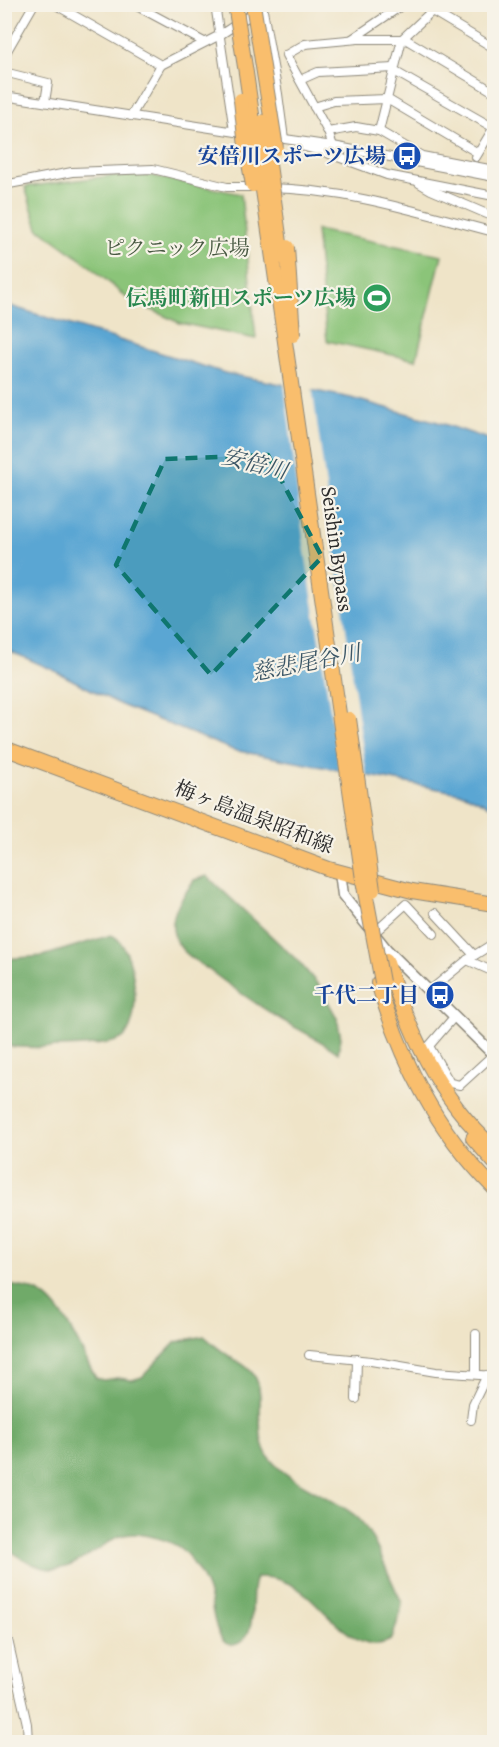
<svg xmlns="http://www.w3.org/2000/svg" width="499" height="1747" font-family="Alegreya,'Noto Serif JP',serif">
	<rect width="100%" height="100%" fill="#f7f3e8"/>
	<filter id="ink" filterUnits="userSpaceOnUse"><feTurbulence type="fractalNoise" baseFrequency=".0167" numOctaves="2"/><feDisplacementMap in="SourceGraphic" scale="12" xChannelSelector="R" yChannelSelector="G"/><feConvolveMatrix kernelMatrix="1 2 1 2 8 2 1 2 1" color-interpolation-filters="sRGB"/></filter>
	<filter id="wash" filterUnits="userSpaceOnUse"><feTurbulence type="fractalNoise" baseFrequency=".008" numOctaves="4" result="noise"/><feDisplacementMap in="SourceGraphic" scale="24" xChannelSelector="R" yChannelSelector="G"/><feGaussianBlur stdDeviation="1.35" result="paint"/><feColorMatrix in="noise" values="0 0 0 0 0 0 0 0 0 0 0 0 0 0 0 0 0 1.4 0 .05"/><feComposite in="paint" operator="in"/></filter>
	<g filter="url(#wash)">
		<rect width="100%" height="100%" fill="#efe4c8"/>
		<g fill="#8bc479" stroke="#5b7852" stroke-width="1.5">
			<path d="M144 174 241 194 256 339 180 323 128 299 90 266 38 228 25 187 117 175Z"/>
			<path d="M316 230 442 255 416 360 327 341Z"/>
		</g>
		<g fill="#70aa69" stroke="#4e6a4a" stroke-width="1.5">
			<path d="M207 876 299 962 320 987 337 1018 341 1038 338 1053C320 1040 301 1031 282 1020 257 1005 233 988 209 970 196 961 178 951 174 934 168 914 184 896 194 880Z"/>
			<path d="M111 935C136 944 143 1019 124 1037 112 1049 24 1048 5 1046V959L43 956Z"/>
			<path d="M7 1285C16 1286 26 1287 35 1291 63 1301 81 1352 96 1378L103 1380 118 1378 132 1380 142 1377 176 1342 204 1336C211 1342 217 1348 225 1353 235 1361 247 1364 254 1375 268 1396 251 1436 270 1459 293 1486 330 1495 357 1517 375 1533 389 1580 402 1602L401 1610 392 1639C361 1659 329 1614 308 1596 293 1583 275 1576 256 1577 248 1595 258 1623 244 1639 237 1647 226 1647 221 1638 214 1627 213 1611 210 1598 207 1584 191 1556 180 1548 169 1540 149 1535 136 1534 122 1533 114 1538 103 1546 60 1575 49 1578 5 1547L4 1286Z"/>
		</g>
		<path fill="#5aa6d3" stroke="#42687f" stroke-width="1.5" d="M4 304 225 373 351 398 438 422 494 441V808L465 794 233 750 121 705 51 669 5 649Z"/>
		<path fill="#efe4c8" d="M284 381 312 387 367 778 340 773 304 545Z"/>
	</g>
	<g filter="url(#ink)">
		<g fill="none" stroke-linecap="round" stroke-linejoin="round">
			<g stroke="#8d887a" stroke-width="10">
				<g id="minor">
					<path d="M54 4 161 65"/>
					<path d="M133 4 204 42"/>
					<path d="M215 4 234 131"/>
					<path d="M420 4 432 11 435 4"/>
					<path d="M262 5 278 94 284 139"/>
					<path d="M352 39 404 4"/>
					<path d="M4 56 34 4"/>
					<path d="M394 71 494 128"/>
					<path d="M4 72 48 83 45 102"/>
					<path d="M300 80 318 72 394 68"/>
					<path d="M4 96 249 134"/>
					<path d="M314 107 334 101 387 99 478 153"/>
					<path d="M131 116 161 65 220 35 267 4"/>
					<path d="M379 131 402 39 432 11 494 48"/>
					<path d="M328 132 356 127 379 131 422 156 494 170"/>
					<path d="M271 137 333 146 494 177"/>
					<path d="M301 146 327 153 387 175 494 196"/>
					<path d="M333 146 328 132 286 55 305 44 358 39H402L407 40 494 92"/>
					<path d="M476 157 494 127"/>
					<path d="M419 183 431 190 494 217"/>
					<path d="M4 185 72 172 153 169 227 187H256"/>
					<path d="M269 188C346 189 421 213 494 232"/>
					<path d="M435 913 474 955"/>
					<path d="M373 934 406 904 434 934"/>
					<path d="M467 960 494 972"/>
					<path d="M428 992 467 960 494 943"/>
					<path d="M454 1017 429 1046 450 1083 460 1085 494 1054"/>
					<path d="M476 1334V1374"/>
					<path d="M309 1355 371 1361 436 1372 494 1376"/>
					<path d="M356 1399 357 1359"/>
					<path d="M471 1420 473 1404 487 1375"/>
					<path d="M8 1640 27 1724 28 1742"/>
				</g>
			</g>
			<g stroke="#8d887a" stroke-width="13">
				<path id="tertiary" d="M340 872 343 895 387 950 494 1055"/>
			</g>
			<g stroke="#8d887a" stroke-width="16">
				<path id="primary" d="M4 748 329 869 412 891 494 904"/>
			</g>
			<g stroke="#8d887a" stroke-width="16">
				<g id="trunk">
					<path d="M386 960C409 1031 437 1097 494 1148"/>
					<path d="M378 983C402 1062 435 1129 494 1188"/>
					<path d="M473 1138 494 1162"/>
				</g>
			</g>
			<use href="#minor" stroke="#fff" stroke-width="8"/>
			<use href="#tertiary" stroke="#fff" stroke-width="10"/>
			<use href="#primary" stroke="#f9be6d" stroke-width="14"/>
			<use href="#trunk" stroke="#f9be6d" stroke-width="14"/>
			<g stroke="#8d887a" stroke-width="16" stroke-linecap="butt">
				<g id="trunk-bridge">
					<path d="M235 4 246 73 364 886 382 982"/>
					<path d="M253 4 276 148"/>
					<path d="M241 100 246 147 253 185"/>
					<path d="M263 122 282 257"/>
					<path d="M287 247 293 335"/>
					<path d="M349 719 373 890"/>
				</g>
			</g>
			<use href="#trunk-bridge" stroke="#f9be6d" stroke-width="14"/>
		</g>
	</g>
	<path fill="#0f766e" fill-opacity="0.2" stroke="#0f766e" stroke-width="4.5" stroke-dasharray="12 8" stroke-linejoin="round" d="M268 455 322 557 211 675 116 565 165 459Z"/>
	<defs>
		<g id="bus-disc" transform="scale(1.5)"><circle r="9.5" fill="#1a4fb4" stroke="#f7f3e8"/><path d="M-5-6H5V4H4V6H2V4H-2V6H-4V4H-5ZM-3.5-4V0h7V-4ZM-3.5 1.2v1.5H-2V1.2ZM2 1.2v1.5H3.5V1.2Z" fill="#fff"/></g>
		<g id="stadium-disc" transform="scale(1.5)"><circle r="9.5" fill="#2e9e5b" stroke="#f7f3e8"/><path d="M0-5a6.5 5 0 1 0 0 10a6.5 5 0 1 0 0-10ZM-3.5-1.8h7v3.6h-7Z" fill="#fff"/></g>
	</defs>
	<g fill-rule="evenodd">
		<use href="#bus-disc" x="407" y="156"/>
		<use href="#stadium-disc" x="377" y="298"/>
		<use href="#bus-disc" x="440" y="995"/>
	</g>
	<g text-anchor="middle" stroke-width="4.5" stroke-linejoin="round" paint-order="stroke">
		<g font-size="21" font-weight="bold" fill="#164399" stroke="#f7f3e8" text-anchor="end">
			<text x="386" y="163">安倍川スポーツ広場</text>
			<text x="419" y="1002">千代二丁目</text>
		</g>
		<g font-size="21" fill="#485942" stroke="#f7f3e8">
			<text x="177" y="255">ピクニック広場</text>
		</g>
		<g font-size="21" font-weight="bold" fill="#27864d" stroke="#f7f3e8" text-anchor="end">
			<text x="356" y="305">伝馬町新田スポーツ広場</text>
		</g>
		<g font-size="21" fill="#2b2b2b" stroke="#f7f3e8">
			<text transform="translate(337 549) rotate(82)" y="7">Seishin Bypass</text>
			<text transform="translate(254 817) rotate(21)" y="7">梅ヶ島温泉昭和線</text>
		</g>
		<g font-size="22" font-style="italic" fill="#3b5666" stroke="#f7f3e8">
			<text transform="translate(255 463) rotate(14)" y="8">安倍川</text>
			<text transform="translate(306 662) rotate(-11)" y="8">慈悲尾谷川</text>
		</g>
	</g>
	<rect width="499" height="1747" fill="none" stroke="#f7f3e8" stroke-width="24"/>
</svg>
